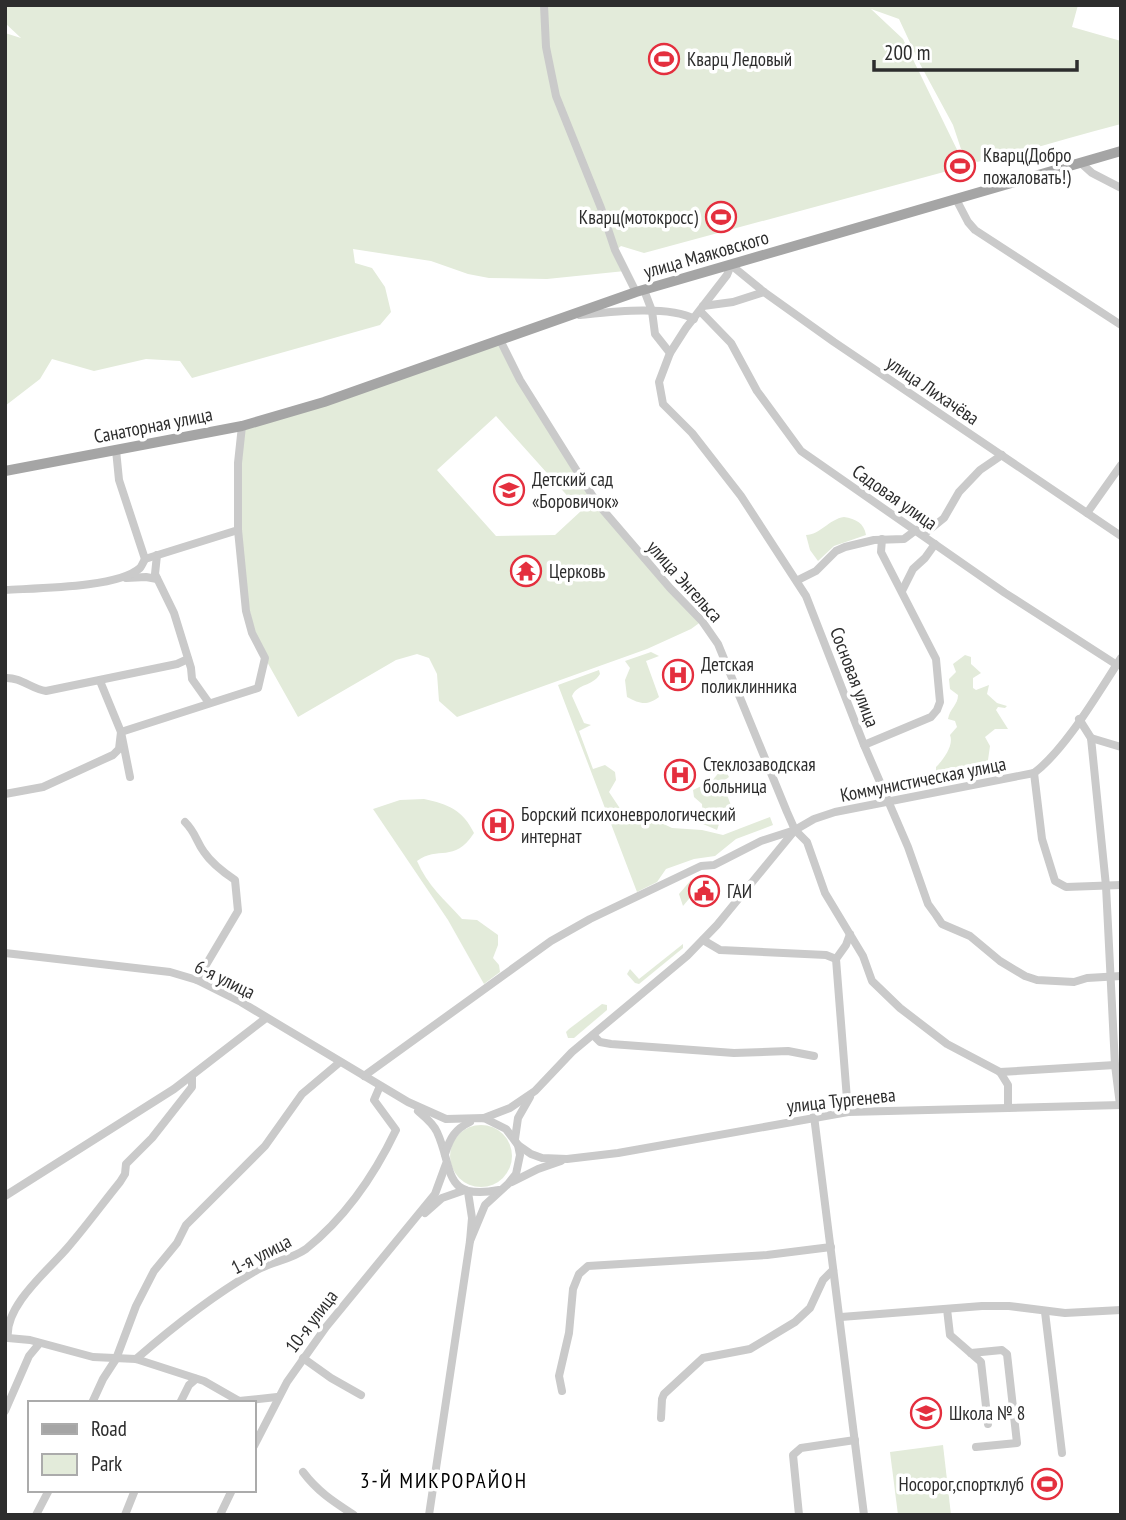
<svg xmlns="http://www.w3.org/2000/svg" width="1126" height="1520" font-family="'PT Sans Narrow',sans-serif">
	<rect width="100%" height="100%" fill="#fff"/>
	<g fill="#e3ebda" fill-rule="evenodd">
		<path d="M5 5H1078L1072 27 1121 41V124C1073 136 1026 152 977 162L961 149 953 125 920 64 899 19 871 9 903 39 966 168 956 171 955 169 644 253 621 246 615 251 625 271 547 279 489 278 468 274 431 261 353 249 355 263 372 268 385 287 391 312 380 325 192 378 180 361 146 359 94 371 52 359 40 379 5 406V33L21 38 5 23Z"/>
		<path d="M500 340 585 485 702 621 691 629 647 649 457 717 439 701 437 674 429 658 417 654 396 660 298 717 257 644 241 570 242 426ZM496 416 581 511 555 535 496 536 437 470Z"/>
		<path d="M844 517C856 519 864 523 866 535L834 546 818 561 810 550 806 535C820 535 829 519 844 517Z"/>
		<path d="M651 652 659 656 646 661 659 697C647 706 640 704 627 697L625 680 630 668 625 661Z"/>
		<path d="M965 655 971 657V664L981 673 973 678V688L976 690 989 685 987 694 997 703 1007 706 1005 708 998 707 996 710 1008 729H995L985 737 990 746 988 760 996 767 944 780 936 774V767C944 759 954 745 950 735L957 727 955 721 948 719C950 708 958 705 958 695L950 689 949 679 956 672 953 664Z"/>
		<path d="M599 670 600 674C592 687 578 683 572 696L584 723 591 725 579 731 593 769 605 765 615 772 616 780 609 792 623 813 633 821 643 814 672 828 702 830 723 835 770 817 773 825 736 839 715 856 694 859 666 869 657 882 637 892 558 685Z"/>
		<path d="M720 771H726L729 777 722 782 732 808 712 816 719 824 717 830 703 824 702 804 694 797 693 790 712 781Z"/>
		<path d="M424 799C448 804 463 810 474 833 454 864 438 845 417 861 427 885 445 900 462 919L477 920 498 935V945L493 958 499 965 500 972 484 984 448 920 373 809 400 800Z"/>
		<path d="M691 880 699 887 683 906 679 894Z"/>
		<path d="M683 944V948L639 984 635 983 627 974 630 969 639 979Z"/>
		<path d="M602 1004 607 1005V1010L574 1038H568L566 1032 569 1029Z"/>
		<circle cx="481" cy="1156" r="31"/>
		<path d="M943 1445 951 1515H898L890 1452Z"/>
	</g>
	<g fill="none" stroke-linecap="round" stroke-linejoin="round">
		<g stroke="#cacaca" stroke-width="8">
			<path d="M544 5 546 47 556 96 601 208 615 250 636 292"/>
			<path d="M1082 164 1092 173 1121 188"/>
			<path d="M957 201 968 222 975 230 1121 325"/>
			<path d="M644 290 652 311 655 334 670 353 659 382 663 404 692 433 741 496 806 596 864 745 908 847 928 904 936 915 942 924 970 936 1000 961 1025 976 1037 980 1074 982 1087 978 1121 976"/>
			<path d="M703 306 733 302 764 292"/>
			<path d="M700 311 731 343 757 391 801 451 1005 593 1117 665"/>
			<path d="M580 315C610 312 669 305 694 319"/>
			<path d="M500 340 520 380 597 503 670 588 702 621 718 644 787 812 795 830 807 842 825 893 863 956 872 981 900 1008 947 1044 1000 1072 1008 1085V1108"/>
			<path d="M670 353 686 328 727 275 731 265 764 292 834 342 1121 536"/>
			<path d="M116 450 119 480 145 559"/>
			<path d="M1087 513 1121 465"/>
			<path d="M923 535 944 518 959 492 980 470 1002 455"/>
			<path d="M157 555 155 574 174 613 191 668 192 679 209 703"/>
			<path d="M126 578 146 577 157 579"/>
			<path d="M798 580 816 571 836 551 845 547 874 540 904 539 916 530"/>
			<path d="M5 590C36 588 118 588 140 568 141 567 144 561 145 559L238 530"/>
			<path d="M902 591 913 569 925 558 935 544"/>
			<path d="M5 678C21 677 31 689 46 691L177 664 188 659"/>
			<path d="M100 681 121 732 130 777"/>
			<path d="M1079 719 1091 738 1106 886 1115 1065 1120 1105"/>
			<path d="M1091 738 1121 747"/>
			<path d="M864 745 931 717 937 710 940 702 936 659 881 552 882 539"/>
			<path d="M1034 773 1042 839 1055 881 1066 887 1121 885"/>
			<path d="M5 794 43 787 113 755 119 749 121 732 258 688 265 658 252 633 246 611 238 530V463L242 426"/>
			<path d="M185 822C196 833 196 841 204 852 212 864 223 872 235 880L238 911 197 980"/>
			<path d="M703 940 720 950 826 955 836 959"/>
			<path d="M5 953 170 972 197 980 241 1002 408 1102 446 1119 484 1118 506 1129 518 1145 520 1155 516 1174 508 1184 485 1205 470 1241"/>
			<path d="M593 1035 600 1042 611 1044 734 1053 788 1051 814 1056"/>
			<path d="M1000 1072 1115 1065"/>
			<path d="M364 1076 551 941 590 919 701 866 714 865 761 841 795 830"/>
			<path d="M418 1111C425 1117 433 1123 437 1132 454 1169 442 1201 499 1190"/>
			<path d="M848 1112 836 959 846 945 850 934"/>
			<path d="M814 1116 864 1515"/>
			<path d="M484 1118 510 1108 535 1091 572 1052 687 956 717 925 795 830 814 819 835 812 1034 773C1066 749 1098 693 1121 658"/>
			<path d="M515 1139 518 1118 530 1097"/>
			<path d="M518 1145 531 1154 542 1158 567 1159 618 1153 848 1112 1121 1105"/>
			<path d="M445 1154C450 1138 455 1129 470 1122"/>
			<path d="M512 1182 538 1169 561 1161"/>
			<path d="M5 1196 174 1089 266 1018"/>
			<path d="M425 1213 442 1198 465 1190"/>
			<path d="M947 1309 950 1335 981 1362 988 1424"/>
			<path d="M1045 1312 1062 1453"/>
			<path d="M841 1317 982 1306H1009L1065 1313 1121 1310"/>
			<path d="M8 1338C4 1305 51 1268 69 1246 87 1225 103 1203 120 1182L125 1174 126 1164 152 1138 192 1087V1076"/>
			<path d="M8 1338 30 1340 93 1357 136 1359 204 1381 239 1401 277 1397"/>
			<path d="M971 1353 1002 1350 1007 1354 1017 1443 976 1447"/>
			<path d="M303 1358 331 1378 361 1395"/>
			<path d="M136 1359C174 1326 213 1295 257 1270 272 1262 292 1259 306 1249 346 1217 374 1176 396 1130L374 1100 380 1086"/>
			<path d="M562 1391 559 1376 569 1333 573 1289 579 1274 588 1266 767 1255 831 1247"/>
			<path d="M92 1403 103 1379 116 1359 136 1306 154 1271 177 1243 186 1225 265 1146 302 1094 340 1062"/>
			<path d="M180 1403 189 1385 196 1379"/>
			<path d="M5 1411 29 1356 39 1344"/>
			<path d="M661 1418 662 1399 664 1394 703 1358 750 1349 795 1322 810 1308 823 1280 833 1270"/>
			<path d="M254 1446 287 1382 326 1327 435 1194 446 1164"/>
			<path d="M303 1472C318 1492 334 1502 354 1515"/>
			<path d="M36 1515 49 1490"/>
			<path d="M125 1515 135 1490"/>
			<path d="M220 1515 232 1490"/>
			<path d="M429 1515 470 1241 472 1218 468 1192"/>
			<path d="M799 1515 793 1455 801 1448 855 1440"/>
		</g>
		<path stroke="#a5a5a5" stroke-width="10" d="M5 471 242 426 324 402 636 292 1121 151"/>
	</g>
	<defs>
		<g id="stadium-ring" transform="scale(1.575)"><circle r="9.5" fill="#fff" stroke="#e42f3e" stroke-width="1.5"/><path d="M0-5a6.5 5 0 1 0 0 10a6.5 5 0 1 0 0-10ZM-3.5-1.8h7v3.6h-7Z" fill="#e42f3e"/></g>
		<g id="school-ring" transform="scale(1.575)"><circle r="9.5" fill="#fff" stroke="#e42f3e" stroke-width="1.5"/><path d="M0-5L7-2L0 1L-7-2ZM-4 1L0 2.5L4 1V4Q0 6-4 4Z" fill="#e42f3e"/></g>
		<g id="temple-ring" transform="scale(1.575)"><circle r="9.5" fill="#fff" stroke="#e42f3e" stroke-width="1.5"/><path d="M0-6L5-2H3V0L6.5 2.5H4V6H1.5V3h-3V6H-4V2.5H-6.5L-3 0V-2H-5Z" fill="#e42f3e"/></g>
		<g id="hospital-ring" transform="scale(1.575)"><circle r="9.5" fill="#fff" stroke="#e42f3e" stroke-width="1.5"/><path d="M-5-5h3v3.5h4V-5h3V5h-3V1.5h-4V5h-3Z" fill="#e42f3e"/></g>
		<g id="civic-ring" transform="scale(1.575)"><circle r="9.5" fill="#fff" stroke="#e42f3e" stroke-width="1.5"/><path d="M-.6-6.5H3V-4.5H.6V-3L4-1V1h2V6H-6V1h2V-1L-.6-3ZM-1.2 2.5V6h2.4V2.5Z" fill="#e42f3e"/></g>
	</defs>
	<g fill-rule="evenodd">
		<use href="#stadium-ring" x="664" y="59"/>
		<use href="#stadium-ring" x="960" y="166"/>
		<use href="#stadium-ring" x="721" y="217"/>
		<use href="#school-ring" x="509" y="490"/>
		<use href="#temple-ring" x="526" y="571"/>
		<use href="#hospital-ring" x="678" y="675"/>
		<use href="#hospital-ring" x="680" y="775"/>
		<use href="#hospital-ring" x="498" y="825"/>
		<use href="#civic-ring" x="704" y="891"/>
		<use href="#school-ring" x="926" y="1413"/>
		<use href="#stadium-ring" x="1047" y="1484"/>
	</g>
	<g text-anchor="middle" stroke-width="7" stroke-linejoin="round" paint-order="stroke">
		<g font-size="19" fill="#2d2d2d" stroke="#fff" text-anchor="start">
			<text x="687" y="66">Кварц Ледовый</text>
			<text x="983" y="162">Кварц(Добро<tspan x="983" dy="22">пожаловать!)</tspan></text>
			<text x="698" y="224" text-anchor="end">Кварц(мотокросс)</text>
			<text x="532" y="486">Детский сад<tspan x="532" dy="22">«Боровичок»</tspan></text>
			<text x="549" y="578">Церковь</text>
			<text x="701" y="671">Детская<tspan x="701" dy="22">поликлинника</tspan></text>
			<text x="703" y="771">Стеклозаводская<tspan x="703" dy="22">больница</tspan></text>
			<text x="521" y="821">Борский психоневрологический<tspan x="521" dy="22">интернат</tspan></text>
			<text x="727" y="898">ГАИ</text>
			<text x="949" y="1420">Школа № 8</text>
			<text x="1024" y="1491" text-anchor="end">Носорог,спортклуб</text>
		</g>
		<g font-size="19" fill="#2d2d2d" stroke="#fff">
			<text transform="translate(706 254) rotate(-16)" y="7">улица Маяковского</text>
			<text transform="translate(933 390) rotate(34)" y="7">улица Лихачёва</text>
			<text transform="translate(153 425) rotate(-11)" y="7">Санаторная улица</text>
			<text transform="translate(895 497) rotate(35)" y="7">Садовая улица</text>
			<text transform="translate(685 581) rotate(48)" y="7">улица Энгельса</text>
			<text transform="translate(855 677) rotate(69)" y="7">Сосновая улица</text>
			<text transform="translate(923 779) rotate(-11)" y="7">Коммунистическая улица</text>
			<text transform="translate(225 979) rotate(26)" y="7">6-я улица</text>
			<text transform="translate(841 1100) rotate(-6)" y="7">улица Тургенева</text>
			<text transform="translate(261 1254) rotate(-27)" y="7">1-я улица</text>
			<text transform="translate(311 1321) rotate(-53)" y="7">10-я улица</text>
		</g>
		<g font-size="21" letter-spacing="2" fill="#000" stroke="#fff">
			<text x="444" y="1488">3-Й МИКРОРАЙОН</text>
		</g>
	</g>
	<rect width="1126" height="1520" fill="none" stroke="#2d2d2d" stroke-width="14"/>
	<rect x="28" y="1401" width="228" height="91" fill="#ffffff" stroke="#ababab" stroke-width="2"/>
	<rect x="42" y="1424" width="35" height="10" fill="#a5a5a5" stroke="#ababab" stroke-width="2"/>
	<text x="91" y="1436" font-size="21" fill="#2d2d2d">Road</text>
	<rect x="42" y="1454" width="35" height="21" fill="#e3ebda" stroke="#ababab" stroke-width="2"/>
	<text x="91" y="1471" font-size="21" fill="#2d2d2d">Park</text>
	<path d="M874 60v10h203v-10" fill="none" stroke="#2d2d2d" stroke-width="3.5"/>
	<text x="884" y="60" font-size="21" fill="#2d2d2d" stroke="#ffffff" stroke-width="5" paint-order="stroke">200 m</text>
</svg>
